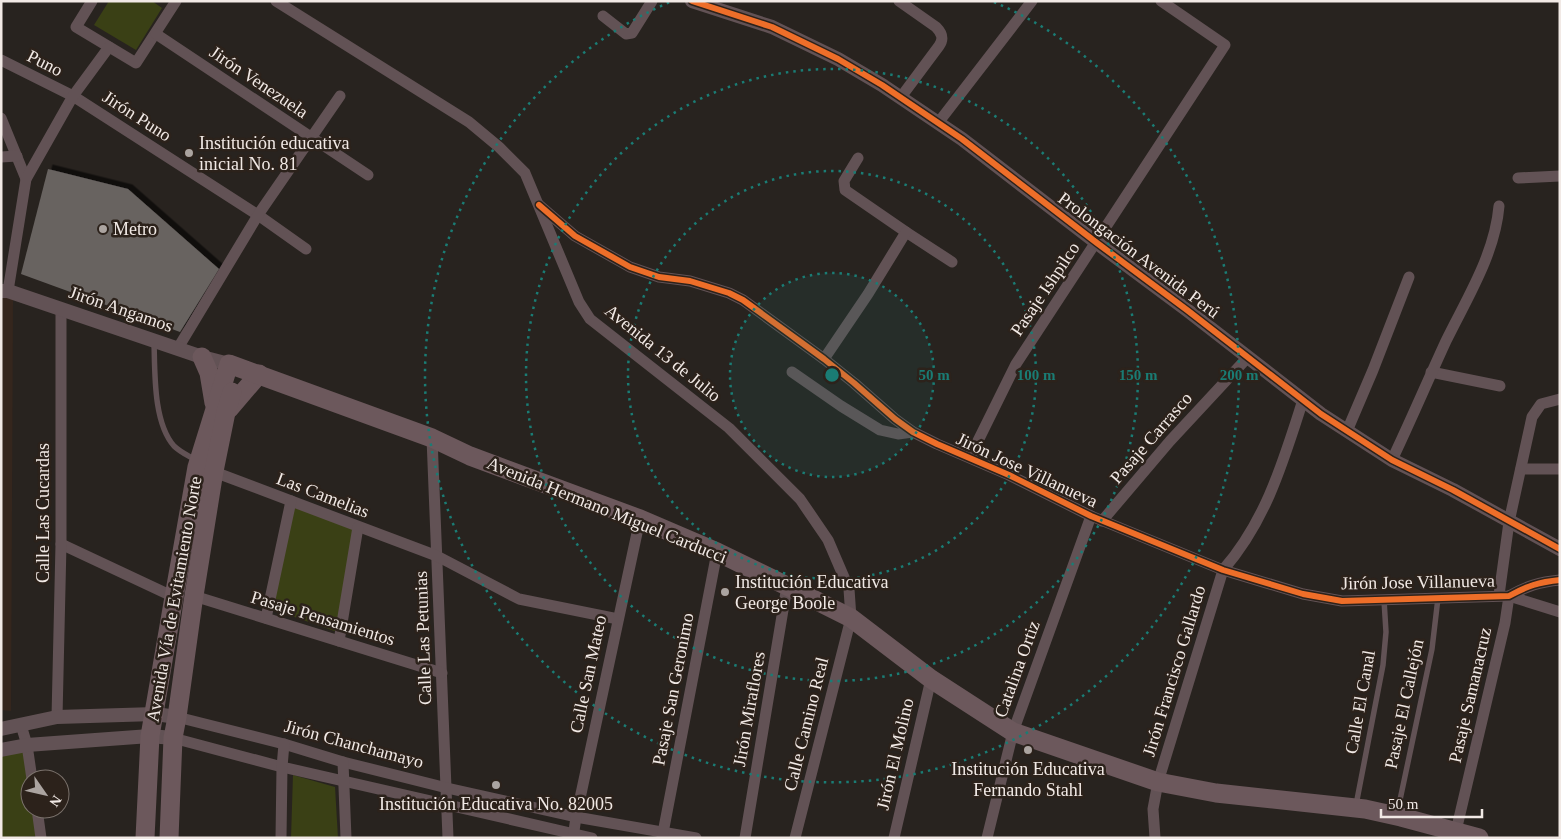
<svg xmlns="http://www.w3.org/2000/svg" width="1561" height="839" font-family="Georgia,serif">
	<defs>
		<filter id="shadow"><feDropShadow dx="4.5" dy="-4.5" stdDeviation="0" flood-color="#0009"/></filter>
	</defs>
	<rect width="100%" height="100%" fill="#28231f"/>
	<path fill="#35261d" d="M1 297 13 299 11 711 1 710Z"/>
	<g fill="#3a4015">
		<path d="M109 1H152L162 8 136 50 94 25Z"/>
		<path d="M294 505 356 529 337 632 272 609Z"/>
		<path d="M25 750 30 782V809H35L40 836 1 838V756Z"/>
		<path d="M293 775 335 787 338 838H291Z"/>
	</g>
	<path fill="#686360" filter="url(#shadow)" d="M48 169 128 189 219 269 180 332 21 274Z"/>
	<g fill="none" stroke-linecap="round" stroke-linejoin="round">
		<g stroke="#625255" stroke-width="5.5">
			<path d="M154 341C155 372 153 422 174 446 180 452 189 456 197 461"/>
			<path d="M1356 805 1383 665 1386 632 1384 600"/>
			<path d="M1397 814 1432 649 1438 598"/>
		</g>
		<g stroke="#625255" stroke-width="11">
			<path d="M92 1 76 27 136 63 176 1"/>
			<path d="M276 1 469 122 499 147 525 173 579 302 590 319 729 428 800 499 828 540 849 589 851 618 795 838"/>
			<path d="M899 1 936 27C942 33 944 39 939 46L901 97"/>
			<path d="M603 16 626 34 632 33 652 1"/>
			<path d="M156 34 368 175"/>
			<path d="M1 60 73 96 258 215 306 249"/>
			<path d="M1 118 26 179"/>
			<path d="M938 123 1032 1"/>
			<path d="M1 157 17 156"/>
			<path d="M858 158 844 181 845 190 906 232 952 262"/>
			<path d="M1518 178 1560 176"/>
			<path d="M539 205 575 236 630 267 659 277 690 281 729 293 743 300 824 359 854 383 895 419 913 432 937 444 1009 475 1091 516 1223 570 1303 594 1342 601 1509 596C1527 586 1539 582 1560 580"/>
			<path d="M8 291 26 179 73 96 109 47"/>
			<path d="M178 348 258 215 340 96"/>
			<path d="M824 359 868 294 906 232"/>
			<path d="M792 372 841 406 880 430 898 434 913 432"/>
			<path d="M1431 372 1500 386"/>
			<path d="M1347 431 1373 370 1409 277"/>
			<path d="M432 438 448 838"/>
			<path d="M970 457 1016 364 1225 45 1161 1"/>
			<path d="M1392 460C1411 420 1428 380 1446 341 1467 298 1495 254 1499 206"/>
			<path d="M1521 469H1560"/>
			<path d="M209 470 437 556 519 599 618 619"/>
			<path d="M1102 521 1170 441 1248 357"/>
			<path d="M61 544 174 597"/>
			<path d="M1499 595 1509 522 1532 417 1541 404 1560 399"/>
			<path d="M194 596 442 673"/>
			<path d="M1509 596 1560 612"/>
			<path d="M266 618 291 501"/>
			<path d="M339 641 358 527"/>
			<path d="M57 717 61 544V309"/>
			<path d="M177 717 284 744 343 762 447 788 576 817 696 838"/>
			<path d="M21 725 27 745 32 779"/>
			<path d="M173 738 282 767 592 838"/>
			<path d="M343 762 346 838"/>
			<path d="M37 809 41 838"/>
			<path d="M1456 831 1505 623 1509 596"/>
			<path d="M281 838 282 767 284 744"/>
			<path d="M573 838 576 817 640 519"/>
			<path d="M662 838 717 552"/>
			<path d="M745 838 787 586"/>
			<path d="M894 838 931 679"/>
			<path d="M987 838 1013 732 1091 516"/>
			<path d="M1155 838 1153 809 1158 782 1223 570C1266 521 1283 462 1303 400"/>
		</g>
		<g stroke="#625255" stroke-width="14">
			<path d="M692 1 772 27 838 59 882 85 962 139 1097 243 1187 310 1321 414 1392 460 1453 490 1560 549"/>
			<path d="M1 291H8L202 357 229 364"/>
			<path d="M1 729 57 717 155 714 177 717"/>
			<path d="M1 750 27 745 150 736 173 738"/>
		</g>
		<g stroke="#6c585c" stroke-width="19">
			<path d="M202 357 209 373 214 403"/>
			<path d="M229 409 259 374"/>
			<path d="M145 838 150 736 174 597 197 467 229 364 432 438 470 456 640 519 717 552 787 586 851 618 931 679 1013 732 1158 782 1216 793 1365 809 1401 817 1479 838"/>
			<path d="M169 838 173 738 177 717 193 602 214 471 226 412 232 392"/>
		</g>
		<g stroke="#2c221b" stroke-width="9">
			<g id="cycleway">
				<path d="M692 1 772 27 838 59 882 85 962 139 1097 243 1187 310 1321 414 1392 460 1453 490 1560 549"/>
				<path d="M539 205 575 236 630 267 659 277 690 281 729 293 743 300 824 359 854 383 895 419 913 432 937 444 1009 475 1091 516 1223 570 1303 594 1342 601 1509 596C1527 586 1539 582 1560 580"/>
			</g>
		</g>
		<use href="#cycleway" stroke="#ee6e29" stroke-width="6"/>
	</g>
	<circle cx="832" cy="375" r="102" fill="#1a7c74" fill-opacity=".12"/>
	<g fill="none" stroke="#1a7c74" stroke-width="2.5" stroke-dasharray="2.5 5">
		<circle cx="832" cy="375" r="102"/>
		<circle cx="832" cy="375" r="204"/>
		<circle cx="832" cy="375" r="306"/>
		<path d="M994 2A407 407 0 1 1 670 2"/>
	</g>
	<g fill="#aba4a0" stroke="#2c221b" stroke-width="2">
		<circle cx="189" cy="153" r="5"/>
		<circle cx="103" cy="229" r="5"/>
		<circle cx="725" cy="592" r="5"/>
		<circle cx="1028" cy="750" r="5"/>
		<circle cx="496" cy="785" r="5"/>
	</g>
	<g text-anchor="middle" stroke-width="5" stroke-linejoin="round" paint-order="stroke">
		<g font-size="18" fill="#f1e9e5" stroke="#2c221b">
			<text transform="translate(45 63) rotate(27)" y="6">Puno</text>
			<text transform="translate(259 82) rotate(34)" y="6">Jirón Venezuela</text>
			<text transform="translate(137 116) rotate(33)" y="6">Jirón Puno</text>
			<text transform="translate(1139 255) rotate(37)" y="6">Prolongación Avenida Perú</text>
			<text transform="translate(1045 289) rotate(-56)" y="6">Pasaje Ishpilco</text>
			<text transform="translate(121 309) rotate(19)" y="6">Jirón Angamos</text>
			<text transform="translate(663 353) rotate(39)" y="6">Avenida 13 de Julio</text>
			<text transform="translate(1151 438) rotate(-49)" y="6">Pasaje Carrasco</text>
			<text transform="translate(1027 470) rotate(25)" y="6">Jirón Jose Villanueva</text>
			<text transform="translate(323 495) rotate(21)" y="6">Las Camelias</text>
			<text transform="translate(607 510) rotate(22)" y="6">Avenida Hermano Miguel Carducci</text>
			<text transform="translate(43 513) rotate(-90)" y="6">Calle Las Cucardas</text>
			<text transform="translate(1418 582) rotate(-1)" y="6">Jirón Jose Villanueva</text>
			<text transform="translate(174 599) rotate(-80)" y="6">Avenida Vía de Evitamiento Norte</text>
			<text transform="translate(323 618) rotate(17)" y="6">Pasaje Pensamientos</text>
			<text transform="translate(423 638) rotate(-92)" y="6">Calle Las Petunias</text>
			<text transform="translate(1017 669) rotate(-70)" y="6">Catalina Ortiz</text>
			<text transform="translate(1174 671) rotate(-73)" y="6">Jirón Francisco Gallardo</text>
			<text transform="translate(588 674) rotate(-78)" y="6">Calle San Mateo</text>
			<text transform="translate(673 689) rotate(-79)" y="6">Pasaje San Geronimo</text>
			<text transform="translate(1470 695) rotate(-77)" y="6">Pasaje Samanacruz</text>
			<text transform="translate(1360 702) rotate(-80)" y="6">Calle El Canal</text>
			<text transform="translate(1404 704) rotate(-78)" y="6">Pasaje El Callejón</text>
			<text transform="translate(749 709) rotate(-80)" y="6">Jirón Miraflores</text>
			<text transform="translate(806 724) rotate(-76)" y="6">Calle Camino Real</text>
			<text transform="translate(354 744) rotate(15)" y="6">Jirón Chanchamayo</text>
			<text transform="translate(895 754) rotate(-77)" y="6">Jirón El Molino</text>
		</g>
		<g font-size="18" fill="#f1e9e5" stroke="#2c221b" text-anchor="start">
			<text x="199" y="149">Institución educativa<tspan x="199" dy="21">inicial No. 81</tspan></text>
			<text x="113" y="235">Metro</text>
			<text x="735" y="588">Institución Educativa<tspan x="735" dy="21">George Boole</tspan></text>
			<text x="1028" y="775" text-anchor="middle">Institución Educativa<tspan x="1028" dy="21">Fernando Stahl</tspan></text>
			<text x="496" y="810" text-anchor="middle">Institución Educativa No. 82005</text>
		</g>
	</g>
	<circle cx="832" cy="375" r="8" fill="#1a7c74" stroke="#2c221b" stroke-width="2.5"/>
	<g font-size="15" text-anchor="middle" font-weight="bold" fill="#1a7c74" stroke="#2c221b" stroke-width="5" stroke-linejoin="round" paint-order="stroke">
		<text x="934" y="380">50 m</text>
		<text x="1036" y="380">100 m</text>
		<text x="1138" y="380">150 m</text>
		<text x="1239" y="380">200 m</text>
	</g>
	<rect width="1561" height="839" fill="none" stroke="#f1e9e5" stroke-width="5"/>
	<g transform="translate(45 794) rotate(124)"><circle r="24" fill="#2c221b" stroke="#7b726c"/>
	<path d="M0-4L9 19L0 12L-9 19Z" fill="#aba4a0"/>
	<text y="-8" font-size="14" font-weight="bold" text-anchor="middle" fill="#f1e9e5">N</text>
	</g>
	<path d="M1381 809v8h101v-8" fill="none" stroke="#f1e9e5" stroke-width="2.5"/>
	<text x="1388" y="809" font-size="15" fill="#f1e9e5" stroke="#2c221b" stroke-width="4" paint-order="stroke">50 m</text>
</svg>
